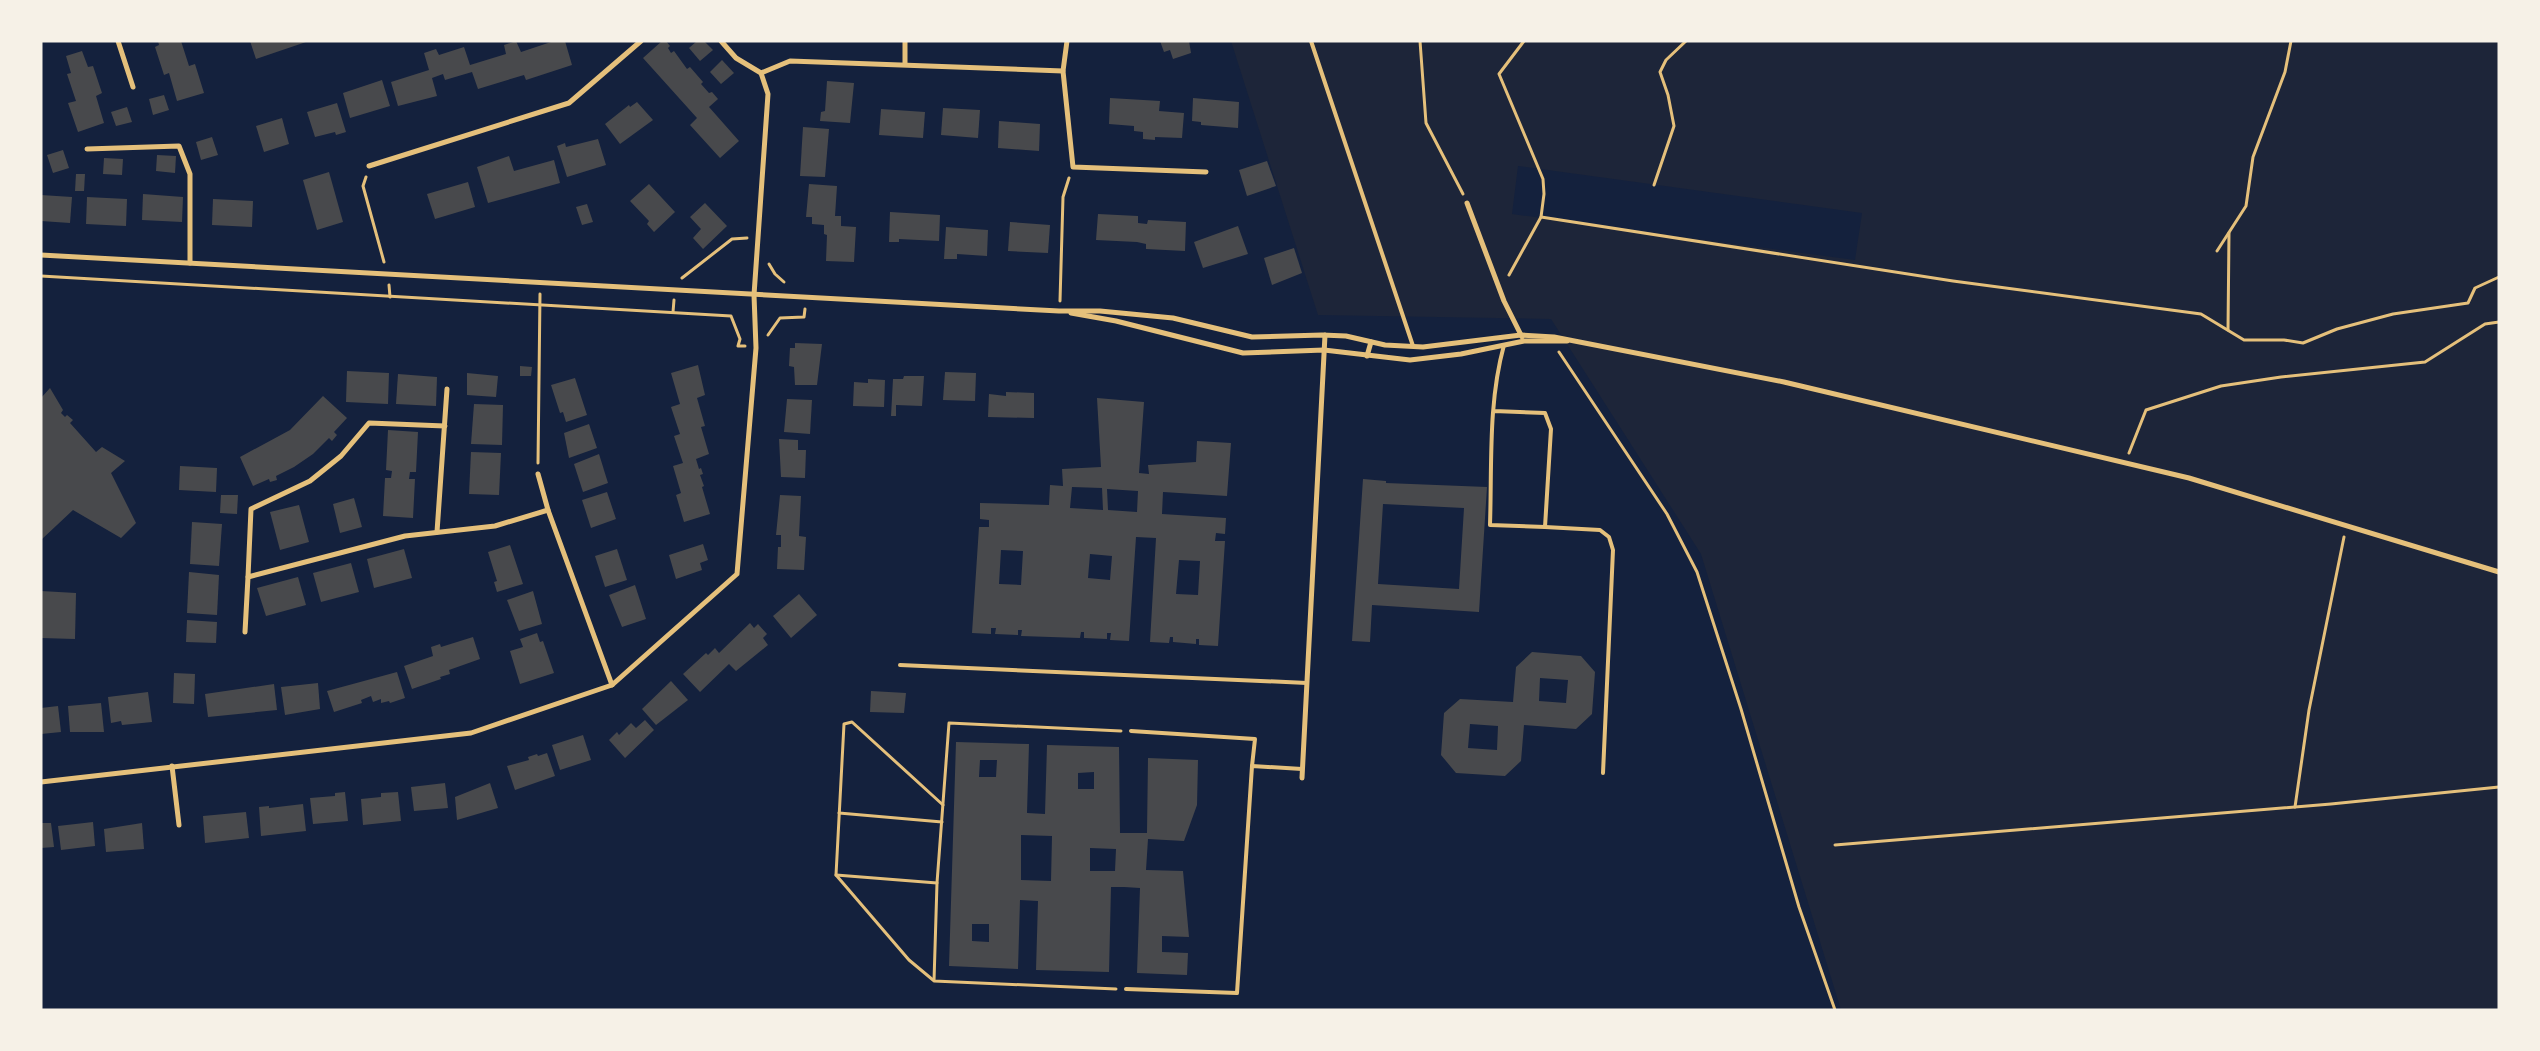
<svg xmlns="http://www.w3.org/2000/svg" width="2540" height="1051" font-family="'Titillium Web',sans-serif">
	<rect width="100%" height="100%" fill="#14213d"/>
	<path fill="#1d2539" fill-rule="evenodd" d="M1231 41H2499V1010H1841L1701 554 1551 319 1318 315ZM1518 166 1862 213 1855 260 1512 214Z"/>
	<g fill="#48494c" fill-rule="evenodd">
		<path d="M158 41H181L189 66 195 64 204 93 177 101 169 73 164 75 155 47 159 45Z"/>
		<path d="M250 41H306V42L256 59Z"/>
		<path d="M516 41 521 52 554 41H565L572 65 526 80 524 75 478 89 472 72 445 80 443 74 432 78 437 96 398 106 391 82 429 70 424 53 436 49 439 55 464 47 470 65 506 54 504 45Z"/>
		<path d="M662 41H666L670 46 668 48 671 53 674 51 687 69 690 67 703 82 701 84 709 93 712 92 718 99 709 107 739 141 720 158 690 125 697 118 643 58Z"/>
		<path d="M697 41H704L713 50 700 61 689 48Z"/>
		<path d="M1160 41H1189L1191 53 1173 59 1170 50 1164 52Z"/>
		<path d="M82 51 88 67 93 66 102 93 96 96 104 123 78 132 68 103 76 101 67 74 71 73 66 56Z"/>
		<path d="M722 60 734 73 721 84 710 72Z"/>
		<path d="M382 80 390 106 350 118 343 93Z"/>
		<path d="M827 81 854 83 850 123 820 121 821 112 825 111Z"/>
		<path d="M164 95 169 110 153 115 149 99Z"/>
		<path d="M1110 98 1160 101 1159 111 1184 113 1182 138 1155 137V140L1143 139V132L1134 131V126L1109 124Z"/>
		<path d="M1193 98 1239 102 1238 128 1201 125V122L1192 121Z"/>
		<path d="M637 102 653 120 620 144 605 124 629 105 630 107Z"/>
		<path d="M337 103 346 132 336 135 335 132 315 137 307 112Z"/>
		<path d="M127 107 132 122 116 126 111 112Z"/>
		<path d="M943 108 980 110 978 138 941 135Z"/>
		<path d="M881 109 925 112 923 138 879 135Z"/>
		<path d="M282 118 289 144 264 152 256 126Z"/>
		<path d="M999 121 1040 124 1039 151 998 148Z"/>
		<path d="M803 127 829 129 825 177 800 176Z"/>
		<path d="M212 137 218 155 201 160 196 142Z"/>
		<path d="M598 139 606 165 567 177 557 146 565 143 566 147Z"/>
		<path d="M63 150 69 168 53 173 47 155Z"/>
		<path d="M157 155 176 156 175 173 156 171Z"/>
		<path d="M509 156 514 171 554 160 560 183 488 203 477 167Z"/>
		<path d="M104 158 123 159 122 175 103 174Z"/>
		<path d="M1267 161 1276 186 1247 196 1239 170Z"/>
		<path d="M329 172 343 222 317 230 303 180Z"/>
		<path d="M76 174H85L84 191H75Z"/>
		<path d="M468 182 475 207 435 219 427 194Z"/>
		<path d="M649 184 675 212 654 232 647 224 649 221 630 201Z"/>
		<path d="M809 184 837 186 835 216H841V226L856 227 854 262 826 261 827 235 824 234V225L812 224V217H806Z"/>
		<path d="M143 194 183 197 182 222 142 220Z"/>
		<path d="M41 195 72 197 70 223 41 221Z"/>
		<path d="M87 197 127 199 126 226 86 224Z"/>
		<path d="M213 199 253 201 252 227 212 225Z"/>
		<path d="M705 203 727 226 703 249 693 238 701 229 690 217Z"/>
		<path d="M587 204 593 222 582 225 576 207Z"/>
		<path d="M890 212 940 215 939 241 899 239V242H889Z"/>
		<path d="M1098 214 1138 216V223L1147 224 1148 220 1186 222 1185 251 1146 249V244L1137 242 1096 240Z"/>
		<path d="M1010 222 1050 225 1048 253 1008 251Z"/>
		<path d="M1238 226 1248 254 1203 268 1194 242Z"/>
		<path d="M946 227 988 230 987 256 957 254V259H944Z"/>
		<path d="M1294 248 1302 273 1272 285 1264 258Z"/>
		<path d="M795 343 822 344 817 385H795L794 367 789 366 790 348H795Z"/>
		<path d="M698 365 705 395 697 398 705 426 701 427 709 454 696 459 699 469 701 468 703 474 700 475 704 486 702 487 710 514 684 522 676 495 681 493 673 466 683 463 674 436 680 434 671 407 680 404 671 373Z"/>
		<path d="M520 366 532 367 531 376H520Z"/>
		<path d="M347 371 389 373 388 404 346 402Z"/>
		<path d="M945 372 976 373 975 401 943 400Z"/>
		<path d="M467 373 498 376 496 397 467 395Z"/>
		<path d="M398 374 437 377 436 406 396 404Z"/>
		<path d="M904 376H924L922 406 896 405V416H891L893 379H903Z"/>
		<path d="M575 378 587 415 566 422 563 412 560 413 551 385Z"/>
		<path d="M868 379 885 380 884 407 853 406 854 382 868 383Z"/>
		<path d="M50 388 63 410 61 413 65 417 67 415 73 420 70 423 96 452 102 447 125 461 111 473 136 523 121 538 73 510 41 540V398Z"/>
		<path d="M1006 392 1034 393V418L988 417 989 394 1006 396Z"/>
		<path d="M323 396 347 418 334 432 337 435 332 441 329 438 313 454 294 467 276 476 277 480 270 482 269 479 253 486 240 457 290 430Z"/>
		<path d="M1097 398 1144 402 1139 473 1149 474 1148 465 1196 462 1197 441 1231 443 1227 496 1163 492 1162 514 1226 518 1225 534 1216 533 1215 541H1225L1218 646 1199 645V639H1196V644L1173 642V637H1170L1169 643 1150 642 1156 538 1136 537 1129 641 1110 640 1111 633H1107V639L1084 638V632H1081L1080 638 1021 636 1022 630H1018V635L995 634 996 628H991V634L972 633 979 527H989V520L980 519V503L1049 505 1050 485 1063 486 1062 469 1101 467ZM1072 487 1102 488 1103 510 1070 508ZM1107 489 1138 491 1137 512 1108 510ZM1001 550 1023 551 1021 585 999 584ZM1090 554 1112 556 1110 580 1088 578ZM1179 560 1200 561 1198 595 1176 594Z"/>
		<path d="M787 399 812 400 810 434 784 432Z"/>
		<path d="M474 404 503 405 502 445 471 444Z"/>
		<path d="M589 424 597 448 569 458 564 433Z"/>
		<path d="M388 430 418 432 416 472H410L409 479H415L413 518 383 516 385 478H391L392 471 386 470Z"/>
		<path d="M779 439 798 440V450H806L805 478 781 477Z"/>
		<path d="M471 452 501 453 499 495 469 494Z"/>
		<path d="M599 454 608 483 583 492 574 464Z"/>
		<path d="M180 466 217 468 216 492 179 490Z"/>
		<path d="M1363 479 1386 481V483L1487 487 1479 612 1372 605 1370 642 1352 641ZM1383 504 1464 508 1459 589 1378 584Z"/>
		<path d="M607 492 616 519 591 528 582 500Z"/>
		<path d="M221 495H238L237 514 220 513Z"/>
		<path d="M780 495 801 496 799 536 806 537 804 570 777 569 778 547H781V535H776Z"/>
		<path d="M354 498 362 527 340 533 333 504Z"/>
		<path d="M299 505 309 542 280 550 270 512Z"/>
		<path d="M192 522 222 524 219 566 190 564Z"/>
		<path d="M703 544 708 560 700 563 702 570 676 579 669 555Z"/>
		<path d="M510 545 523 584 497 592 494 582 497 581 488 552Z"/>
		<path d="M404 549 412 578 374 588 367 559Z"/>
		<path d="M617 549 627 580 605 587 595 556Z"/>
		<path d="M351 563 359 592 321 602 313 573Z"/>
		<path d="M189 572 219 575 217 615 187 613Z"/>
		<path d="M298 577 306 605 266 616 257 588Z"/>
		<path d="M635 585 646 619 622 627 609 595Z"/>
		<path d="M41 591 76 593 75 639 41 638Z"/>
		<path d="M533 591 542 624 519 631 507 600Z"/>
		<path d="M799 594 817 615 791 638 773 616Z"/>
		<path d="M187 620 217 622 216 643 186 642Z"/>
		<path d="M750 623 754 628 758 624 767 634 763 638 768 645 736 671 729 664 700 692 683 674 706 653 708 655 715 648 719 653Z"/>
		<path d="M537 633 540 642 543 641 554 673 520 684 510 651 523 647 520 639Z"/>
		<path d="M473 637 480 659 449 670 450 674 440 677 441 679 412 689 404 666 433 656 431 647 440 644 441 647Z"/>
		<path d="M1532 652 1581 656 1595 672 1592 714 1576 729 1524 725 1521 761 1505 776 1456 773 1441 755 1444 713 1460 699 1513 702 1516 667ZM1540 678 1568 680 1566 703 1539 701ZM1470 724 1498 726 1497 750 1468 748Z"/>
		<path d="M397 672 405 698 390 703 389 701 381 703V699L373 702 371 696 361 700 362 703 334 712 327 691Z"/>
		<path d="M174 673 195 674 194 704 173 703Z"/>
		<path d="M671 681 688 700 656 725 642 709Z"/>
		<path d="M318 683 320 709 285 715 281 687Z"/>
		<path d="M274 684 277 710 208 717 205 694Z"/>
		<path d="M871 691 906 693 904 713 870 712Z"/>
		<path d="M148 692 152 722 122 725 121 721 111 723 108 697Z"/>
		<path d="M101 703 104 732H70L68 706Z"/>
		<path d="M58 706 61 732 41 734V708Z"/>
		<path d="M645 720 654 730 625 758 609 740 617 732 619 735 631 723 636 728Z"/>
		<path d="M583 735 591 760 560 770 552 745Z"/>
		<path d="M956 742 1029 744 1027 813 1045 814 1047 745 1119 747 1120 833H1147L1148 758 1198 760 1197 805 1184 841 1148 839 1146 870 1183 871 1189 937 1162 936V952L1188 953 1187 975 1137 973 1140 888 1124 887H1111L1109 972 1036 970 1038 901 1020 900 1018 969 949 966ZM980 760H997L996 777H979ZM1094 772V789H1078V773ZM1021 835 1052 836 1051 881 1021 880ZM1090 848 1116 849 1115 871H1090ZM972 924H989V942L972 941Z"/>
		<path d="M547 753 555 776 515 790 507 766 529 760 528 757 537 754 538 756Z"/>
		<path d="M445 783 448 808 414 811 411 787Z"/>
		<path d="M490 783 498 808 457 820 455 797Z"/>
		<path d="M345 792 348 821 313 824 310 798 335 796V793Z"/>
		<path d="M398 792 401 821 363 825 361 799 381 797V793Z"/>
		<path d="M303 804 306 831 261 836 259 807 269 806V808Z"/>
		<path d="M246 812 249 838 205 843 203 816Z"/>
		<path d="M93 822 95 846 61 850 58 826Z"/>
		<path d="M41 823H51L54 847 41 848Z"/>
		<path d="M142 823 144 849 106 852 104 829Z"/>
	</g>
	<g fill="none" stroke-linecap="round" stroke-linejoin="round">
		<g stroke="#e5c07b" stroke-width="3">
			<path d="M1420 41 1426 123 1463 194"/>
			<path d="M366 177 363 186 384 262"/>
			<path d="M1654 185 1674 126 1668 95 1660 72 1666 60 1686 41"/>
			<path d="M1541 217 1953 281 2201 314 2244 340H2284L2303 343 2337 329 2393 314 2468 303 2475 288 2499 277"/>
			<path d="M2217 251 2246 206 2253 157 2285 72 2291 41"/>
			<path d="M769 264 775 274 784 282"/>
			<path d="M1509 275 1541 217 1544 194 1543 179 1499 74 1524 41"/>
			<path d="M41 276 731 316 740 339 738 346H745"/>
			<path d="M682 278 732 239 747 238"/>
			<path d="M389 285 390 297"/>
			<path d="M1060 301 1063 197 1069 178"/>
			<path d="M673 312 674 300"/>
			<path d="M2228 330 2229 233"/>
			<path d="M768 335 780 318 804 317 805 309"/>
			<path d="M1559 352 1667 514 1697 572 1741 709 1799 907 1835 1010"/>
			<path d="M2129 453 2146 410 2221 386 2281 377 2425 362 2485 324 2499 322"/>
			<path d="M538 463 540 294"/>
			<path d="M2295 807 2309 710 2344 537"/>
			<path d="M839 813 942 822"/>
			<path d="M1835 845 2331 804 2499 787"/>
			<path d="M836 875 937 883"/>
			<path d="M933 980 909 960 836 875 844 724 852 722 943 805"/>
			<path d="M1116 989 934 981 937 883 949 723 1121 731"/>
		</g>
		<g stroke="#e5c07b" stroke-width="4">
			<path d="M1311 41 1413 346"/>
			<path d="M1494 411 1545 413 1551 429 1545 527 1490 525C1492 465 1488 403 1504 345"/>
			<path d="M1545 527 1600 530 1609 537 1613 550 1603 773"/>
			<path d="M900 665 1307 683"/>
			<path d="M1131 731 1255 739 1252 766"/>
			<path d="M1126 989 1237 993 1252 766 1302 769"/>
		</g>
		<g stroke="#e5c07b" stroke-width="5">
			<path d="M118 41 133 87"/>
			<path d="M1067 41 1063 71 1073 167 1206 172"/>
			<path d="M905 64V41"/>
			<path d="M761 73 790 61 1063 71"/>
			<path d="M87 149 179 146 190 174V263"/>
			<path d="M369 166 569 103 641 41"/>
			<path d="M1467 203 1504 301 1522 337"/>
			<path d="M41 255 1059 311H1100L1173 318 1252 337 1322 335 1346 336 1385 345 1423 347 1521 335 1554 337 1784 382 2189 478 2499 572"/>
			<path d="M1071 313 1116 321 1243 353 1324 350 1410 360 1461 354 1524 341H1567"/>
			<path d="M1367 356 1371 342"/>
			<path d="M445 426 369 423 341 456 310 481 251 509 248 577 405 536 495 526 548 510"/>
			<path d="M538 474 548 510 612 685"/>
			<path d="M437 532 447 389"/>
			<path d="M245 632 248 577"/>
			<path d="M172 766 179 825"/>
			<path d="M1302 778 1325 335"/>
			<path d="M41 782 471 733 612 685 737 574 756 348 754 295 768 94 761 73 736 58 721 41"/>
		</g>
	</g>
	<rect width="2540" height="1051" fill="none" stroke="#f6f1e7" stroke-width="85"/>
</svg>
